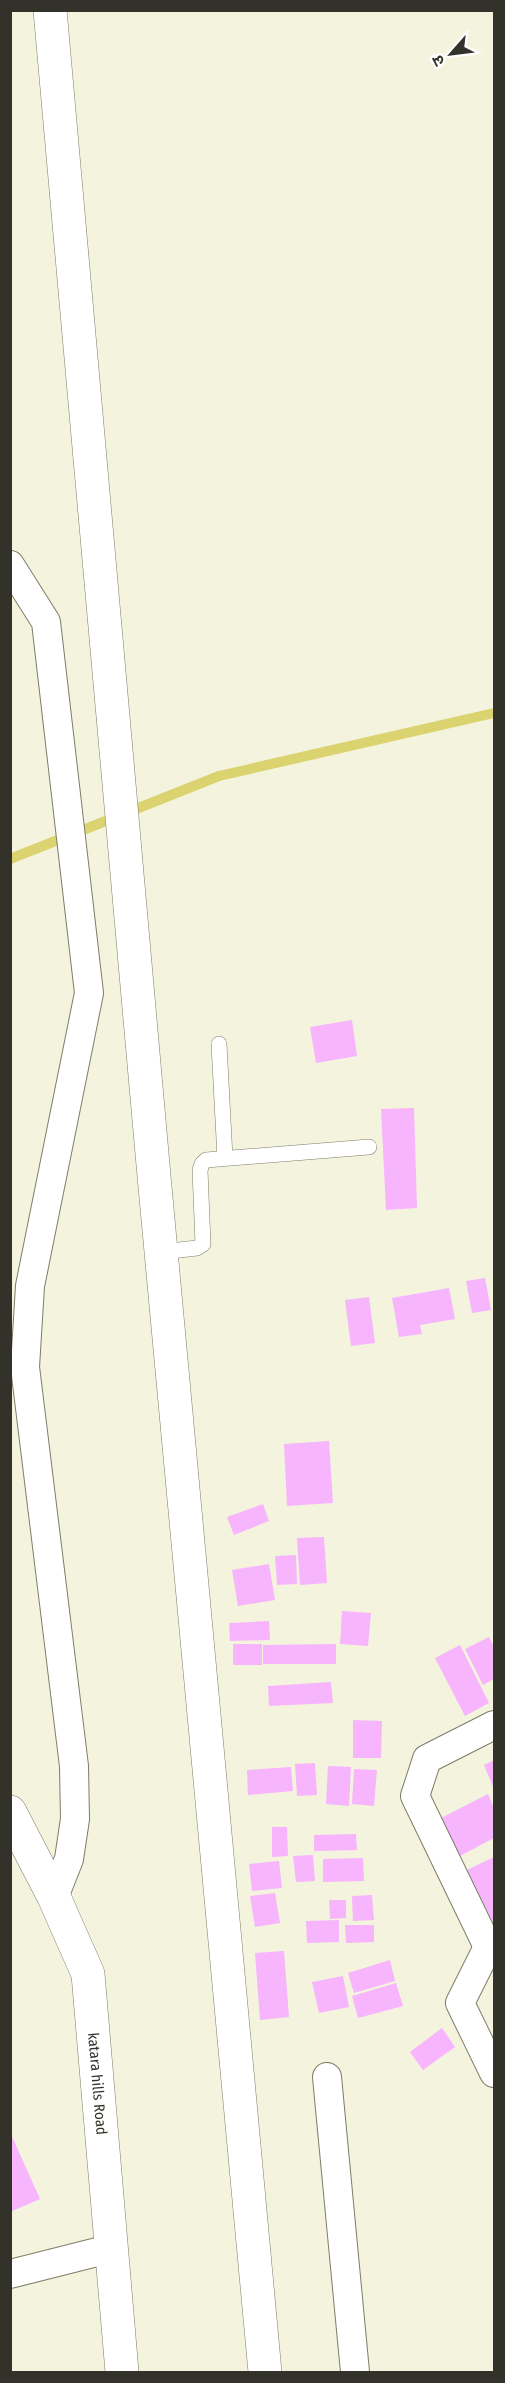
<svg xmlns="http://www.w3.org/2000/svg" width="505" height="2383" font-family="'Fira Sans Condensed','Noto Sans Devanagari',sans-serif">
	<rect width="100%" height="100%" fill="#f4f3dd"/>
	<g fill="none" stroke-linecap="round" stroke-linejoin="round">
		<path stroke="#dbd370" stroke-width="10" d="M10 859 219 776 494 713"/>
	</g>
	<g fill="#f7b5fe">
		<path d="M352 1020 357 1056 316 1063 310 1027Z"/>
		<path d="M414 1108 417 1208 386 1210 381 1109Z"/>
		<path d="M485 1278 491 1310 472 1313 466 1281Z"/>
		<path d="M449 1288 455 1319 420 1325 422 1334 399 1337 392 1298Z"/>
		<path d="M369 1297 375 1343 351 1346 345 1300Z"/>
		<path d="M329 1441 333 1503 287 1506 284 1444Z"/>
		<path d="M263 1504 269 1521 234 1535 227 1517Z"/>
		<path d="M324 1537 327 1583 300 1585 297 1538Z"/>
		<path d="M296 1555 297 1584 277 1585 275 1556Z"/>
		<path d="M269 1564 275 1600 238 1606 232 1570Z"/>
		<path d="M342 1611 371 1613 368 1646 340 1644Z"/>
		<path d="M269 1621 270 1640 230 1641 229 1623Z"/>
		<path d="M489 1637 494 1647V1679L483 1685 465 1649Z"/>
		<rect x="233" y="1644" width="29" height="21"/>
		<path d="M336 1644V1664H263V1645Z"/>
		<path d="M460 1645 489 1703 465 1716 435 1658Z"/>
		<path d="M331 1682 333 1703 269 1706 268 1686Z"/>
		<path d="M353 1720 382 1721 381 1758H353Z"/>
		<path d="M494 1760V1789L484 1765Z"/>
		<path d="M315 1763 317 1795 297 1796 295 1764Z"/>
		<path d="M328 1766 351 1767 349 1806 326 1804Z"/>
		<path d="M291 1767 293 1791 248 1795 247 1770Z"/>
		<path d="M354 1769 377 1770 374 1806 352 1804Z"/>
		<path d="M488 1794 494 1808V1838L460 1856 441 1818Z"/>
		<path d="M272 1827H287L288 1856 272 1857Z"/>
		<path d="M356 1834 357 1850 314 1851V1835Z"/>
		<path d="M313 1855 315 1881 296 1882 293 1856Z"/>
		<path d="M494 1857V1920L492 1921 467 1870Z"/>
		<path d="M363 1858 364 1881 323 1882V1859Z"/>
		<path d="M279 1861 282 1888 252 1891 249 1864Z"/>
		<path d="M275 1893 280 1923 255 1927 250 1896Z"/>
		<path d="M372 1895 374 1920 353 1921 352 1896Z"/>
		<path d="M329 1900H346V1918L330 1919Z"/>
		<path d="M339 1920V1942L307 1943 306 1921Z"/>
		<path d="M345 1925H374V1942L346 1943Z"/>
		<path d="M284 1951 289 2017 260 2020 255 1953Z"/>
		<path d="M390 1960 395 1981 354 1993 348 1973Z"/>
		<path d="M343 1976 349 2007 319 2013 312 1982Z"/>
		<path d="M396 1983 403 2006 358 2018 352 1996Z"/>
		<path d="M442 2028 455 2047 423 2070 410 2052Z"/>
		<path d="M10 2132 40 2199 10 2212Z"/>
	</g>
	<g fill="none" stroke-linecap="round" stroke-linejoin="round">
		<g stroke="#7e7d69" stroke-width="16">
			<g id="lane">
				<path d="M219 1044 225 1158"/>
				<path d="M161 1252 197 1248 203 1244 200 1170 202 1164 206 1160 369 1147"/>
			</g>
		</g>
		<g stroke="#7e7d69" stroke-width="30">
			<g id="street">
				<path d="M10 565 46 622 89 993 30 1286 25 1367 74 1766 75 1819 69 1859 54 1897"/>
				<path d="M494 1945 488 1947 460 2003 494 2073"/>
				<path d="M488 1947 415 1796 427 1759 494 1725"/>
				<path d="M327 2077 355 2372"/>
				<path d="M10 2274 113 2248"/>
			</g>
		</g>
		<g stroke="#7e7d69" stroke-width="34">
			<g id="secondary">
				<path d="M50 10 154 1176 265 2372"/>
				<path id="s1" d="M10 1812 54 1897 88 1974 122 2372"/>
			</g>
		</g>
		<use href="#lane" stroke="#fff" stroke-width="15"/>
		<use href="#street" stroke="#fff" stroke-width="28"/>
		<use href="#secondary" stroke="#fff" stroke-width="33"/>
	</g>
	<g text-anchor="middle" stroke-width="6" stroke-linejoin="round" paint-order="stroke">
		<g font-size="15" fill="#33322a" stroke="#fff">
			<text dy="5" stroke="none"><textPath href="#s1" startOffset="290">katara hills Road</textPath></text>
		</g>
	</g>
	<rect width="505" height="2383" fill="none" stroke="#33322a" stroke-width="24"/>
	<g transform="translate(451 54) rotate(242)" stroke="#ffffff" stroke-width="4.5" paint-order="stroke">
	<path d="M0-4.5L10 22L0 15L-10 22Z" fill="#33322a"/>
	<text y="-9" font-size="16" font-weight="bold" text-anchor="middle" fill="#33322a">उ</text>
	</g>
</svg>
